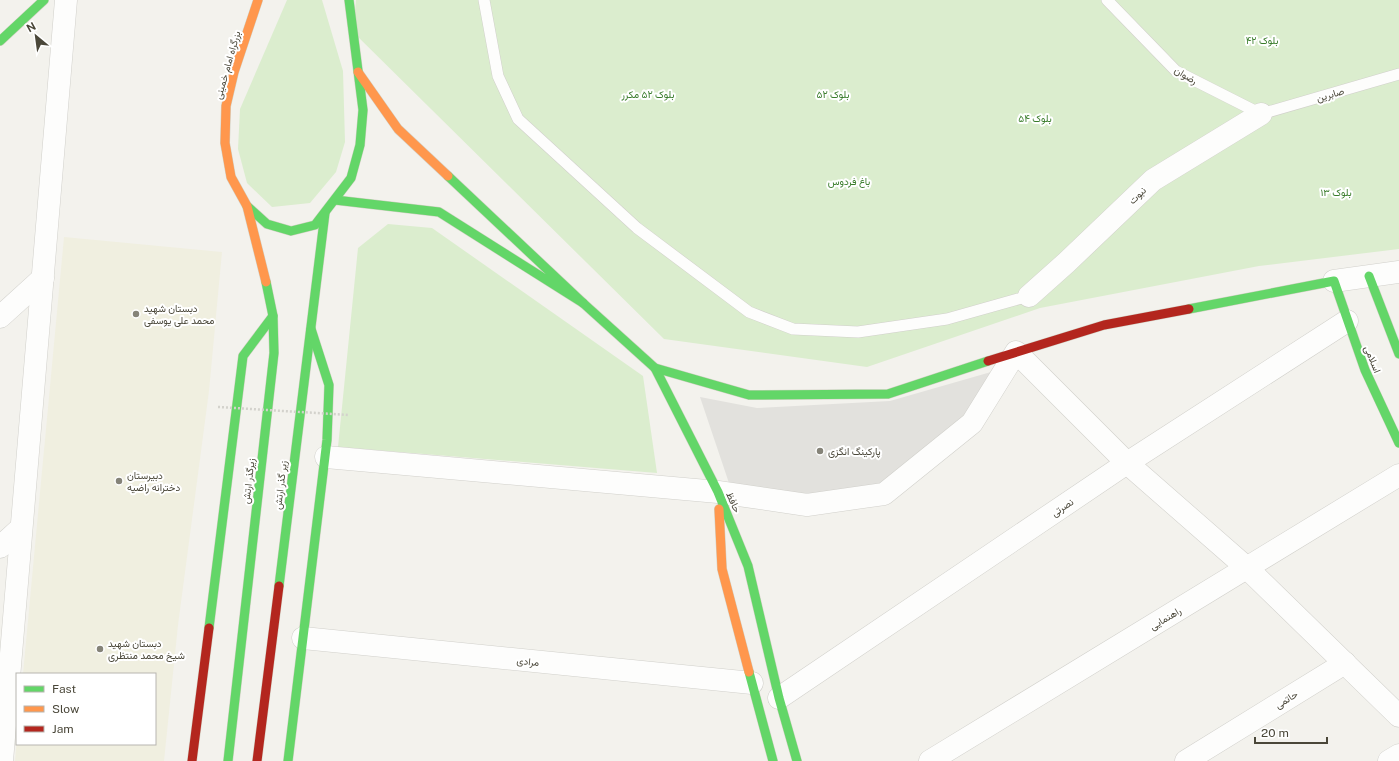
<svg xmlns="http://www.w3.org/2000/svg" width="1399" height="761" font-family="'Public Sans',Vazirmatn,sans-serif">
	<rect width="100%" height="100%" fill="#f3f2ed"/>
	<path fill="#f0efe0" d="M64 237 222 252 209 391 178 625 164 761H15L17 738V744H155V674H23Z"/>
	<g fill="#dbedce">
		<path d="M287 0H322L343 71 345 142 336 172 310 203 272 207 247 183 238 149 240 109Z"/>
		<path d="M356 0H1399V249L1259 266 1040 308 867 367 664 339 353 32Z"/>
		<path d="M388 224 432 228 643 376 657 473 338 447 358 248Z"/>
	</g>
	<path fill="#e2e1dd" d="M991 372 964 418 880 485 805 499 731 489 700 397 757 408 890 401Z"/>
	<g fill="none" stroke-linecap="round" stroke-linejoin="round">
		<g stroke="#d1d0cb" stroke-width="12">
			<g id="lane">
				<path d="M484 0 498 76 518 119 637 228 749 312 793 329 858 332 947 319 1029 296"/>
				<path d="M1107 0 1176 71 1261 114 1399 74"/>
			</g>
		</g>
		<g stroke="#d1d0cb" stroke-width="23">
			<g id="street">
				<path d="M1334 281 1399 272"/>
				<path d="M1029 296 1066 263 1153 180 1261 114"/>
				<path d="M0 317 43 278"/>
				<path d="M326 457 718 492 807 505 884 494 972 423 1016 352 1127 463 1247 568 1399 716"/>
				<path d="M0 547 21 528"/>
				<path d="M303 638 752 683"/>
				<path d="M779 698 1127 463 1347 321"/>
				<path d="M2 761 66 0"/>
				<path d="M930 761 1399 475"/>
				<path d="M1186 761 1345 663"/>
				<path d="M1389 761 1399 755"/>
			</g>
		</g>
		<g stroke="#d2d0c4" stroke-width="10">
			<g id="fast">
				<path d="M0 41 44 0"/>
				<path d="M335 200 439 212 583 303 448 176"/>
				<path d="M247 206 267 224 291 231 315 225 351 178 360 145 363 110 349 0"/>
				<path d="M1369 276 1399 354"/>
				<path d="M583 303 655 368 749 395 888 394 988 361"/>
				<path d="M1189 309 1334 281 1365 370 1399 443"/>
				<path d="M655 368 718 492 748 566 779 698 797 761"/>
				<path d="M279 586 325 213"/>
				<path d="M209 628 243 356 273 316"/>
				<path d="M749 672 773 761"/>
				<path d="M228 761 274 353 273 316 266 282"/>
				<path d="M288 761 327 440 329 385 311 329"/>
			</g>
		</g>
		<g stroke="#d2d0c4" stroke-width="10">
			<g id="slow">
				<path d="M258 0 234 72 226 106 225 143 231 177 247 206 266 282"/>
				<path d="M358 72 398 129 448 176"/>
				<path d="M719 509 722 569 749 672"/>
			</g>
		</g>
		<g stroke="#d2d0c4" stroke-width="10">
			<g id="jam">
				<path d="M988 361 1104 325 1189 309"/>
				<path d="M192 761 209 628"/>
				<path d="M257 761 279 586"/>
			</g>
		</g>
		<use href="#lane" stroke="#fdfdfc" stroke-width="11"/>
		<use href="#street" stroke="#fdfdfc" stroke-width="22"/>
		<use href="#fast" stroke="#63d668" stroke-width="9"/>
		<use href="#slow" stroke="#ff974d" stroke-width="9"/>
		<use href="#jam" stroke="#b3261e" stroke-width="9"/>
		<path stroke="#d3d2cc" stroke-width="2.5" stroke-dasharray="2 2" stroke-linecap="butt" d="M218 407 349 415"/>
	</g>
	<g fill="#858378" stroke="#fff" stroke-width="1.5">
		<circle cx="136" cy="314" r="4"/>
		<circle cx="820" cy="451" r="4"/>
		<circle cx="119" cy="481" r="4"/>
		<circle cx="100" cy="649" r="4"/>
	</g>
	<g text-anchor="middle" stroke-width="4" stroke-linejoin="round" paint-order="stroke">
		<g font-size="10" fill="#397c2b" stroke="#fff">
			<text x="1262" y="44">بلوک ۴۲</text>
			<text x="648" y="98">بلوک ۵۲ مکرر</text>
			<text x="833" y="98">بلوک ۵۲</text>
			<text x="1035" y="122">بلوک ۵۴</text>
			<text x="849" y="185">باغ فردوس</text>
			<text x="1336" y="196">بلوک ۱۳</text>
		</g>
		<g font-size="10" fill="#4a4739" stroke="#fff">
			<text transform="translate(227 65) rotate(-74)" y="4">بزرگراه امام خمینی</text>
			<text transform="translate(1186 75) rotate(31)" y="4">رضوان</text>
			<text transform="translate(1330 94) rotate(-16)" y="4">صابرین</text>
			<text transform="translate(1137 195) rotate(-44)" y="4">نبوت</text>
			<text transform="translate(1373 359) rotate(68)" y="4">اسلامی</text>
			<text transform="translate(248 481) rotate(-83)" y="4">زیرگذر ارتش</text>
			<text transform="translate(280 485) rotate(-83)" y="4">زیر گذر ارتش</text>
			<text transform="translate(734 502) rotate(67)" y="4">حافظ</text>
			<text transform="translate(1062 507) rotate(-34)" y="4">نصرتی</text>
			<text transform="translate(1165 618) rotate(-31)" y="4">راهنمایی</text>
			<text transform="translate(528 661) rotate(6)" y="4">مرادی</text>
			<text transform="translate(1286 699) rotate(-32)" y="4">حاتمی</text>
		</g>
		<g font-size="10" fill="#4a4739" stroke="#fff" text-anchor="start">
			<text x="144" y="312">دبستان شهید<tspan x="144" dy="12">محمد علی یوسفی</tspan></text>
			<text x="828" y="455">پارکینگ انگزی</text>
			<text x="127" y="479">دبیرستان<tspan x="127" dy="12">دخترانه راضیه</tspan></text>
			<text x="108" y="647">دبستان شهید<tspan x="108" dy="12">شیخ محمد منتظری</tspan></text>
		</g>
	</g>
	<rect x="16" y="673" width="140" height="72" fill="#ffffff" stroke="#b7b5b0"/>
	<rect x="24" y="686" width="20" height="6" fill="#63d668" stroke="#b7b5b0"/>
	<text x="52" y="693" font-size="12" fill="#4a4739">Fast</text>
	<rect x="24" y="706" width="20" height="6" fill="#ff974d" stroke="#b7b5b0"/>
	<text x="52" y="713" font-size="12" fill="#4a4739">Slow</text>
	<rect x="24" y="726" width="20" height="6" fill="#b3261e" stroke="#b7b5b0"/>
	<text x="52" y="733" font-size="12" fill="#4a4739">Jam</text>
	<g transform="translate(36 36) rotate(331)" stroke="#ffffff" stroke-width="3" paint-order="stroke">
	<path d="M0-3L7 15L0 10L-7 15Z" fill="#4a4739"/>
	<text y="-6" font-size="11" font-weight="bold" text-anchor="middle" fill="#4a4739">N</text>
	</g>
	<path d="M1255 737v6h72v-6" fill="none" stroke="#4a4739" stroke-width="2"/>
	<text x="1261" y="737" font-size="12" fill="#4a4739" stroke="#ffffff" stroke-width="3" paint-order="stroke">20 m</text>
</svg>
